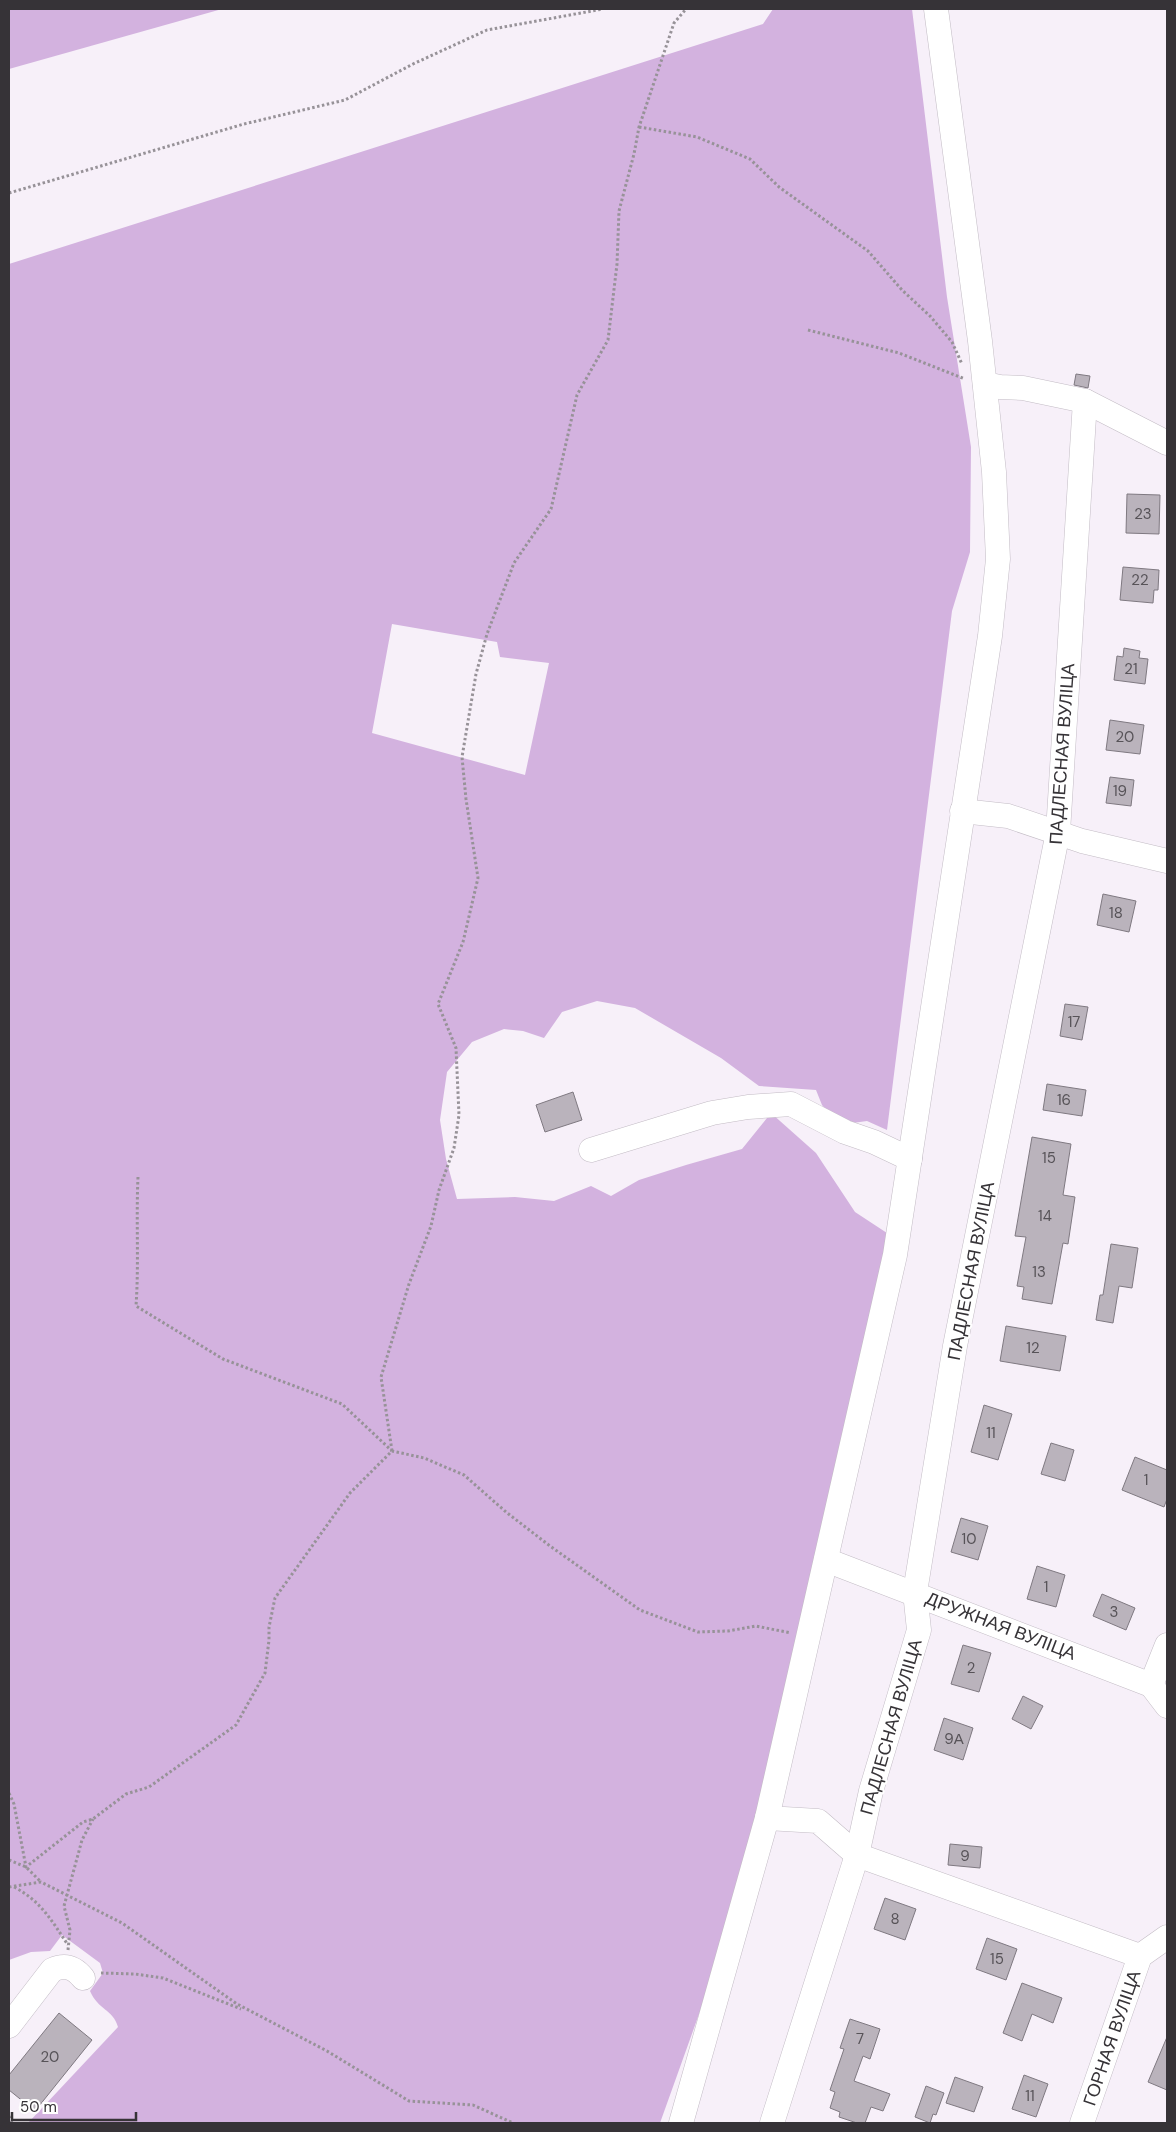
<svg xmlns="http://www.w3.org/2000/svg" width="1176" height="2132" font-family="'DM Sans',sans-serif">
	<rect width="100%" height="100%" fill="#f7f0f9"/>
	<g fill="#d3b2df" fill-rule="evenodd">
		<path d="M9 9H222L9 69Z"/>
		<path d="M773 9H912L947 297 971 447 970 552 952 611 887 1130 867 1121 838 1125 822 1105 816 1090 759 1086 721 1058 635 1008 597 1001 562 1012 544 1038 523 1031 504 1029 472 1042 447 1072 440 1120 446 1159 457 1199 515 1197 554 1201 591 1186 611 1196 639 1180 686 1165 742 1149 771 1113 816 1153 855 1212 890 1235 737 1908 660 2123H28L118 2027C113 2009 98 2010 90 1991L103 1973 100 1963 62 1935 50 1951 31 1952 9 1960V264L763 24ZM392 624 497 642 500 657 549 663 525 775 372 733Z"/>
	</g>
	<g fill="#bab3bc" stroke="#7f7981">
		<path d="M1076 374 1090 376 1088 388 1074 385Z"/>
		<path d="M1127 494 1160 495 1159 534 1126 533Z"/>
		<path d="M1123 567 1159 570 1158 590H1154L1153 603 1120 600Z"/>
		<path d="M1124 648 1140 651 1139 658 1148 659 1145 684 1114 680 1117 656 1123 657Z"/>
		<path d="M1110 720 1144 725 1140 754 1106 750Z"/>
		<path d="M1110 777 1134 780 1131 806 1106 803Z"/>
		<path d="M1103 894 1136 901 1129 932 1097 925Z"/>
		<path d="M1065 1004 1088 1007 1082 1040 1060 1036Z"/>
		<path d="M1047 1084 1086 1090 1082 1116 1043 1110Z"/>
		<path d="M573 1092 582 1120 545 1132 536 1105Z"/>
		<path d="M1032 1137 1071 1144 1063 1195 1075 1197 1068 1244 1063 1243 1052 1304 1022 1299 1024 1287 1017 1286 1026 1237 1015 1236Z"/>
		<path d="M1111 1244 1138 1248 1132 1288 1119 1286 1113 1323 1096 1320 1100 1295H1103Z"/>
		<path d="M1006 1326 1066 1336 1060 1371 1000 1361Z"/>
		<path d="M984 1405 1012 1414 998 1460 971 1452Z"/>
		<path d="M1051 1443 1074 1450 1065 1481 1041 1474Z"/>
		<path d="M1135 1457 1167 1470V1499L1164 1507 1122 1490Z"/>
		<path d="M961 1518 988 1526 978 1560 951 1552Z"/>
		<path d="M1037 1566 1065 1575 1056 1607 1027 1599Z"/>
		<path d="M1102 1594 1135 1608 1126 1630 1093 1616Z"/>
		<path d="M963 1645 991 1653 979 1692 951 1684Z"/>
		<path d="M1023 1696 1043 1706 1031 1729 1012 1719Z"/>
		<path d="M944 1718 973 1728 963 1760 934 1750Z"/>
		<path d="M950 1844 982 1847 980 1868 948 1865Z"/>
		<path d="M885 1898 916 1909 905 1940 874 1929Z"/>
		<path d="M987 1938 1017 1949 1006 1980 976 1969Z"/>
		<path d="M1022 1983 1062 1998 1053 2023 1032 2014 1022 2041 1003 2033Z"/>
		<path d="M59 2013 92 2040 35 2111 9 2090V2075Z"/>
		<path d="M850 2019 880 2029 870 2059 863 2056 854 2081 890 2094 883 2111 871 2107 865 2123H857L839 2117 840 2112 830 2108 835 2092 830 2090 844 2049 840 2048Z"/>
		<path d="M1167 2037V2090L1148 2082Z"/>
		<path d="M1024 2075 1048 2084 1036 2117 1012 2109Z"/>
		<path d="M955 2077 983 2087 974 2112 946 2103Z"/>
		<path d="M926 2086 944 2093 936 2115 933 2114 930 2123 915 2117Z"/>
	</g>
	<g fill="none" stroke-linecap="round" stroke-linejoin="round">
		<g stroke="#c3bcc5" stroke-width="25">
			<g id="minor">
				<path d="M985 384 1000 387 1023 388 1085 401 1167 443"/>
				<path d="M962 811 1008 816 1082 841 1167 861"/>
				<path d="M591 1150 712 1113 748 1107 791 1104 845 1132 874 1142 910 1159"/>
				<path d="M826 1560 1151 1685 1167 1706"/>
				<path d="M1151 1685 1167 1645"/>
				<path d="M767 1818 818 1821 857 1855 1140 1956"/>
				<path d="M9 2026 52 1970C65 1964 74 1967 83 1978"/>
				<path d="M681 2123 767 1818 895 1255 990 636 998 559 994 472 980 341 936 9"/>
				<path d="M772 2123 857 1855 871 1791 919 1630 915 1592 955 1346 1058 832 1085 401"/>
				<path d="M1082 2123 1140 1956 1167 1937"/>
			</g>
		</g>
		<g stroke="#979298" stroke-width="3" stroke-dasharray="2.5 2.5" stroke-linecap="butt">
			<path d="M639 127 697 137 750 159 779 187 868 251 902 290 930 316 952 342 962 364"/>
			<path d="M9 193 244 124 345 100 413 64 487 30 603 9"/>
			<path d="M808 330 899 353 965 379"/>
			<path d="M138 1177C136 1220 139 1263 136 1306L223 1359 342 1404 392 1451"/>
			<path d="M392 1451 381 1377 409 1284 431 1226 439 1190 454 1148 459 1115 456 1048 438 1004 463 942 478 878 466 799 462 757 476 674 487 634 514 563 551 509 577 395 608 340 617 264 619 211 634 154 639 127 674 23 686 9"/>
			<path d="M9 1793 14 1804 26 1867 83 1822 93 1819 126 1794 149 1787 236 1725 265 1673 269 1640V1627L275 1598 350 1493 392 1451 424 1458 464 1475 506 1512 550 1546 640 1610 698 1632 728 1631 756 1626 791 1633"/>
			<path d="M9 1860 26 1867 41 1882"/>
			<path d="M9 1887 41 1882 122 1923 237 2004 327 2051 409 2101 473 2105 513 2123"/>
			<path d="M14 1887C41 1901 52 1921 68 1945"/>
			<path d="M68 1950 70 1930 64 1906 82 1840 93 1819"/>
			<path d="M101 1973 135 1974 163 1978 241 2009"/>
			<path d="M9 2116 12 2123"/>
		</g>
		<use href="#minor" stroke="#fff" stroke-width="24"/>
	</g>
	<g text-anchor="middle" stroke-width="4" stroke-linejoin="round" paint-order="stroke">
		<g font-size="15" fill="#575358">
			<text x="1143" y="519">23</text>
			<text x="1140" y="585">22</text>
			<text x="1131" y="674">21</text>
			<text x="1125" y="742">20</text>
			<text x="1120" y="796">19</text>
			<text x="1116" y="918">18</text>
			<text x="1074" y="1027">17</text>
			<text x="1064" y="1105">16</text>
			<text x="1049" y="1163">15</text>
			<text x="1045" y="1221">14</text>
			<text x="1039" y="1277">13</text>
			<text x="1033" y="1353">12</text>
			<text x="991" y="1438">11</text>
			<text x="1146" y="1485">1</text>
			<text x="969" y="1544">10</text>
			<text x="1046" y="1592">1</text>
			<text x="1114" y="1617">3</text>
			<text x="971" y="1673">2</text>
			<text x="954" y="1744">9А</text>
			<text x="965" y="1861">9</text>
			<text x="895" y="1924">8</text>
			<text x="997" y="1964">15</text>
			<text x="860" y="2044">7</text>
			<text x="50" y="2062">20</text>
			<text x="1030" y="2101">11</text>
		</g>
		<g font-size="18" fill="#363337" stroke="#fff">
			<text transform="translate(1062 754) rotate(-86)" y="6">ПАДЛЕСНАЯ ВУЛІЦА</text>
			<text transform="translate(971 1271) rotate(-79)" y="6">ПАДЛЕСНАЯ ВУЛІЦА</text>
			<text transform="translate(1001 1626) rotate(21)" y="6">ДРУЖНАЯ ВУЛІЦА</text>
			<text transform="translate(891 1727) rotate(-74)" y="6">ПАДЛЕСНАЯ ВУЛІЦА</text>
			<text transform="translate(1112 2038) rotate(-71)" y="6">ГОРНАЯ ВУЛІЦА</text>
		</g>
	</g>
	<rect width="1176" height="2132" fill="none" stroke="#363337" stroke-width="20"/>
	<path d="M12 2112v8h124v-8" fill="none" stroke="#363337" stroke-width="2.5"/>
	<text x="20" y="2112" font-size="15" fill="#363337" stroke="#ffffff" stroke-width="4" paint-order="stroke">50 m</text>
</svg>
